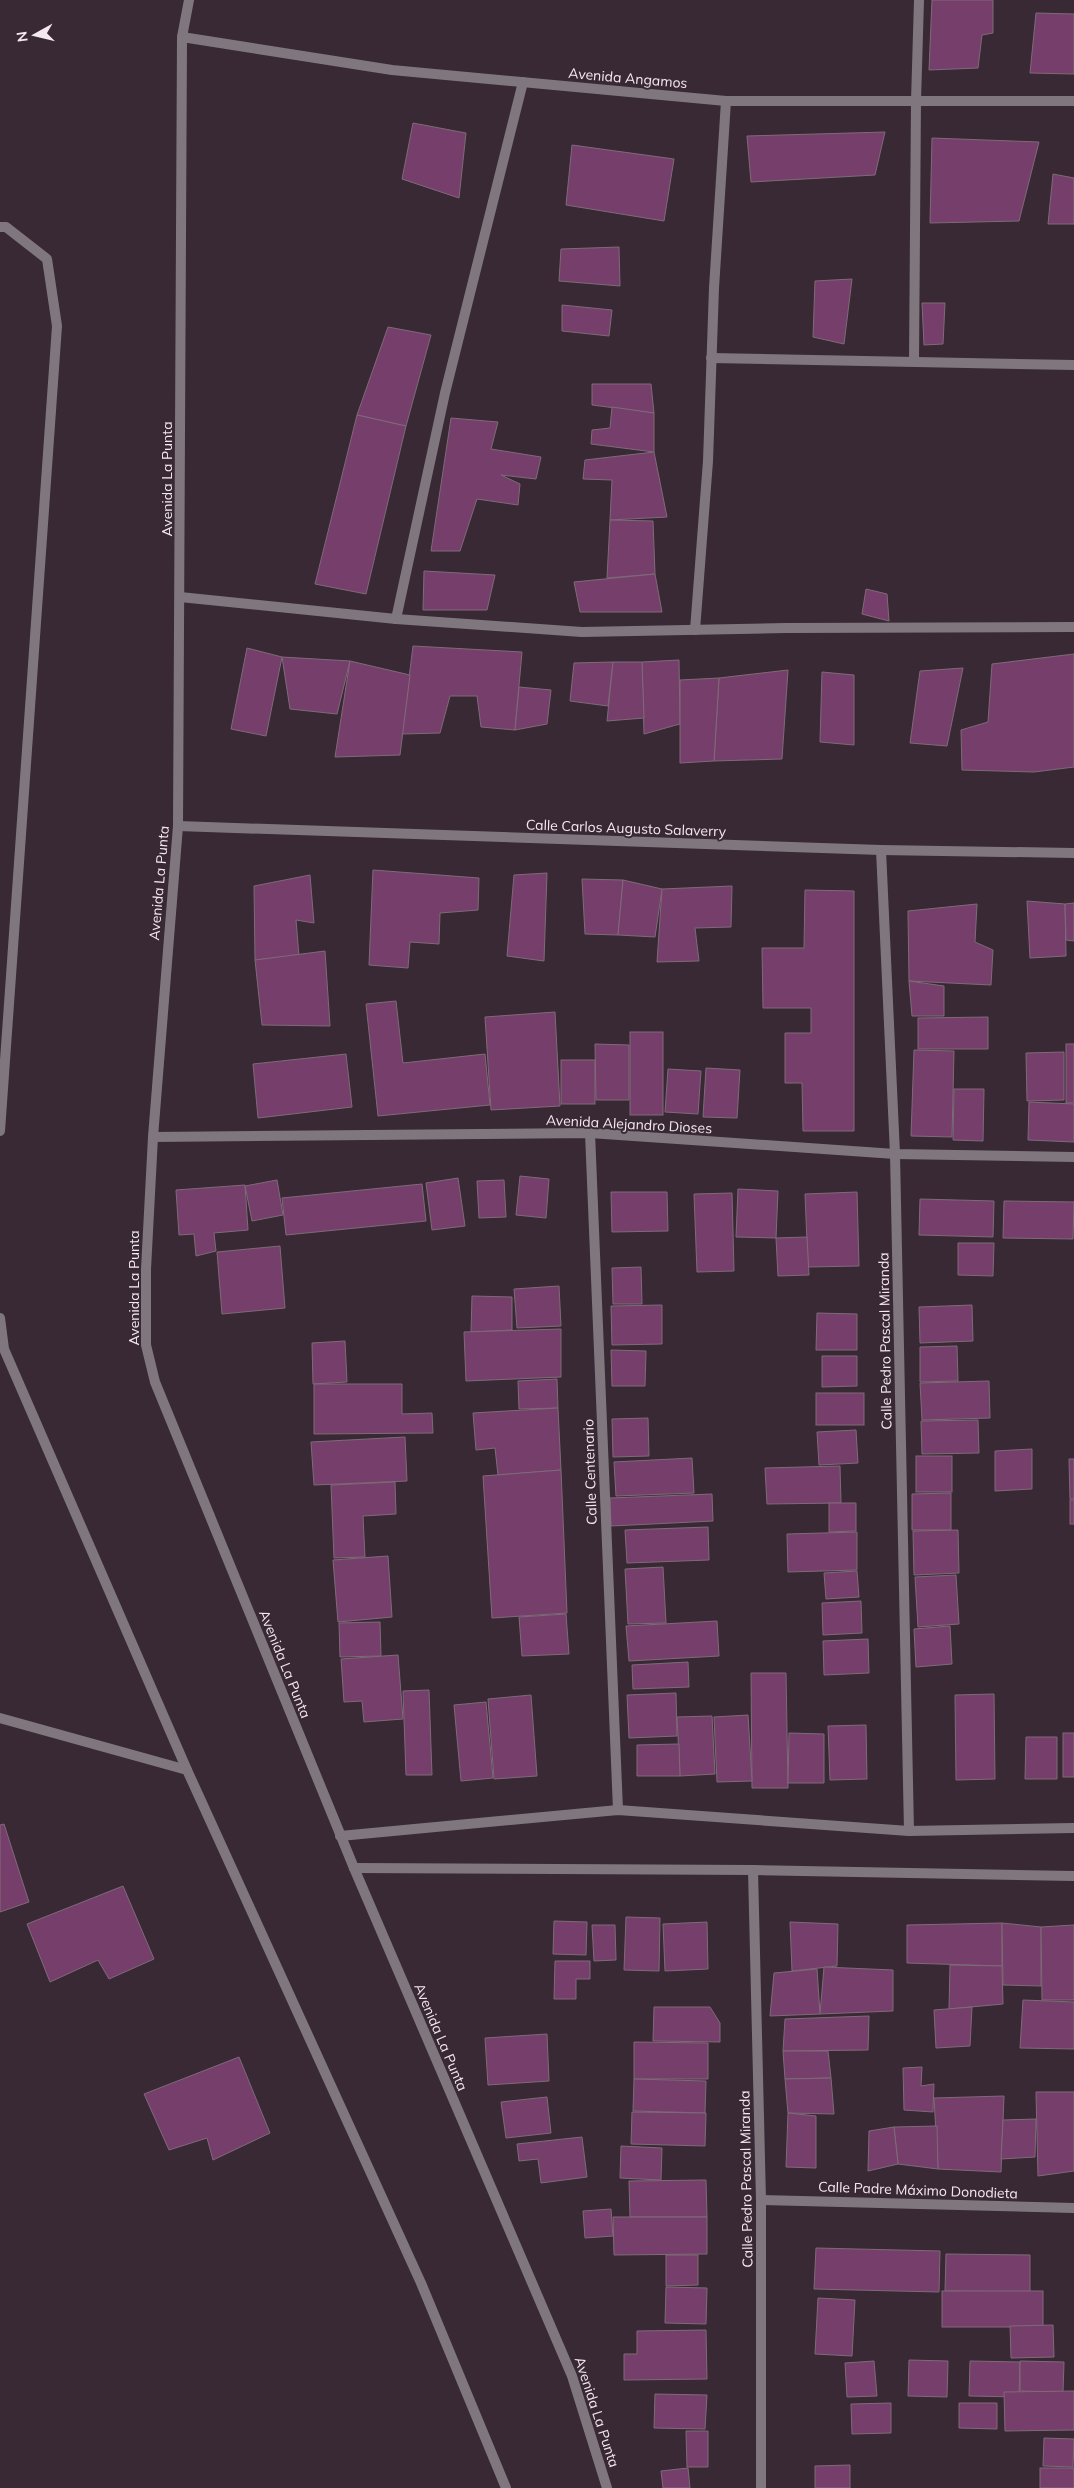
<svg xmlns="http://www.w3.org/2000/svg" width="1074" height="2488" font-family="Mulish,sans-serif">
	<rect width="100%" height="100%" fill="#392935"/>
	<g fill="#763f6b" stroke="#7e6a79">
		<path d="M932 0H993V33L982 35 978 68 929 70Z"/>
		<path d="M1036 13 1074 14V74L1030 73Z"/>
		<path d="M413 123 466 133 459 198 402 179Z"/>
		<path d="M885 132 875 175 751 182 747 136Z"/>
		<path d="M932 138 1039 142 1019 221 930 223Z"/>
		<path d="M572 145 674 159 664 221 566 205Z"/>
		<path d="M1053 174 1074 178V224H1048Z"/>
		<path d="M619 247 620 286 559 281 561 249Z"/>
		<path d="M852 279 844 344 813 337 815 281Z"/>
		<path d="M922 303H945L943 344 924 345Z"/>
		<path d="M562 305 612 310 609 336 562 331Z"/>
		<path d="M388 327 431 335 406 426 357 415Z"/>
		<path d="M592 384H651L654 413 592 405Z"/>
		<path d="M612 407 654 413V452L591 444 592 430 610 428Z"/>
		<path d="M357 415 406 426 366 594 315 584Z"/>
		<path d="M451 418 498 422 491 449 541 457 536 479 501 475 520 484 518 505 477 499 460 551H431Z"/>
		<path d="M654 452 667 517 610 520 612 480 583 479 585 460Z"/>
		<path d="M610 520 653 521 655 574 607 578Z"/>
		<path d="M424 571 495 575 487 610H423Z"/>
		<path d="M655 574 662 612H580L574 582Z"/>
		<path d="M866 589 887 594 889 621 862 614Z"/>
		<path d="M413 646 522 652 515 730 481 727 477 696H450L440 733 402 734Z"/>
		<path d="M247 648 282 657 266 736 231 729Z"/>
		<path d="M1074 654V767L1034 772 962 770 961 730 988 722 992 664Z"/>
		<path d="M282 657 350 661 337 714 290 709Z"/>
		<path d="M679 660 680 724 644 734 642 662Z"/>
		<path d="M350 661 410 675 400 755 335 757Z"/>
		<path d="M613 662 608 706 570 701 574 663Z"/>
		<path d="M613 662H642L644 718 607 721Z"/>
		<path d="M963 668 947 746 910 743 920 671Z"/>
		<path d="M788 670 782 759 714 761 719 678Z"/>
		<path d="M822 672 854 675V745L820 742Z"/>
		<path d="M719 678 714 761 680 763V680Z"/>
		<path d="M519 687 551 690 547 724 515 730Z"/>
		<path d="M373 870 479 878 478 910 440 913 439 944 410 942 408 968 369 965Z"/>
		<path d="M547 873 544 961 507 956 514 875Z"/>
		<path d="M310 875 314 923 296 920 299 956 255 960 254 886Z"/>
		<path d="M582 879 623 880 618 935 585 934Z"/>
		<path d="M623 880 662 889 655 937 618 935Z"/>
		<path d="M732 886 731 927 695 928 699 961 657 962 662 889Z"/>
		<path d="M805 890 854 891V1131H803L802 1083H785V1033H811V1008H763L762 948H804Z"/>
		<path d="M1027 901 1065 904 1066 956 1030 958Z"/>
		<path d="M1074 903V941L1066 940 1065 904Z"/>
		<path d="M977 904 975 942 993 950 991 985 909 981 908 911Z"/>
		<path d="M325 951 330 1026 262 1025 255 960Z"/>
		<path d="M909 981 944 986V1016H912Z"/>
		<path d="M396 1001 403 1063 485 1054 490 1105 378 1116 366 1004Z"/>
		<path d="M555 1012 560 1106 491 1110 485 1017Z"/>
		<path d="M988 1017V1049H918V1018Z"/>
		<rect x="630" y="1032" width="33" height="83"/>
		<path d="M595 1044 629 1045V1100H596Z"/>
		<rect x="1066" y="1044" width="8" height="59"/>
		<path d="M914 1050 954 1051 952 1137 911 1136Z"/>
		<path d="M1064 1052V1100L1027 1101 1026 1053Z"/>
		<path d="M346 1054 352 1107 258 1118 253 1064Z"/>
		<rect x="561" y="1060" width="34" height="44"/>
		<path d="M706 1068 740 1070 737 1118 703 1117Z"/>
		<path d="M668 1069 701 1071 698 1114 665 1112Z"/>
		<path d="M954 1089H984L983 1141 953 1140Z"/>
		<path d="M1029 1102 1074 1104V1142L1028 1140Z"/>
		<path d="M520 1176 549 1179 546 1218 516 1215Z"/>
		<path d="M458 1178 465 1226 432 1230 426 1183Z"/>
		<path d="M277 1180 283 1215 252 1221 245 1186Z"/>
		<path d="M504 1180 506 1217 479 1218 477 1181Z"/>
		<path d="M422 1184 426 1221 286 1235 282 1198Z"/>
		<path d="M245 1185 248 1230 214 1233 216 1251 196 1256 194 1234 179 1235 176 1190Z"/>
		<path d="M738 1189 778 1191 776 1238 736 1237Z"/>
		<path d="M611 1192H667L668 1231 612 1232Z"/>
		<path d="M857 1192 859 1266 808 1267 805 1194Z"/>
		<path d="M732 1193 734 1271 697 1272 694 1194Z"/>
		<path d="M920 1199 994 1201 993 1237 919 1235Z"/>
		<path d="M1004 1201 1074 1202 1073 1239 1003 1238Z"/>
		<path d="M807 1237 809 1275 778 1276 776 1238Z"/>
		<path d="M958 1243H994L993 1276 958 1275Z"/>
		<path d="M280 1246 285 1308 222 1314 217 1252Z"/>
		<path d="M641 1267 642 1304H613L612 1268Z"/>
		<path d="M559 1286 561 1326 517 1328 514 1289Z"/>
		<path d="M472 1296 512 1297V1330L471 1332Z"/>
		<path d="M662 1305V1344L612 1345 611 1306Z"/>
		<path d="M972 1305 973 1341 920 1343 919 1307Z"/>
		<path d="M817 1313 857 1314V1350H816Z"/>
		<path d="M561 1329V1377L466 1381 464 1332Z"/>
		<path d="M345 1341 347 1382 313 1384 312 1343Z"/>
		<path d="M957 1346 958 1381 920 1382V1347Z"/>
		<path d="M611 1350 646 1351 645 1386H612Z"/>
		<path d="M822 1356H857V1386L822 1387Z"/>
		<path d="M557 1379 558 1408 519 1409 518 1381Z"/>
		<path d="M989 1381 990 1418 922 1420 920 1383Z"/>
		<path d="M314 1384H402V1414L432 1413 433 1433 314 1434Z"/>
		<rect x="816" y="1393" width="48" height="32"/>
		<path d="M558 1408 561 1470 498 1475 495 1448 476 1450 473 1413Z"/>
		<path d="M648 1418 649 1456 613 1457 612 1419Z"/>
		<path d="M978 1420 979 1453 922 1454 921 1421Z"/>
		<path d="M856 1430 858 1463 819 1465 817 1432Z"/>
		<path d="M405 1437 407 1481 314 1485 311 1442Z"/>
		<path d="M1032 1449V1489L995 1491V1451Z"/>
		<rect x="916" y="1456" width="36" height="36"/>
		<path d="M692 1458 694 1493 616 1496 614 1462Z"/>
		<path d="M1069 1459H1074V1499H1070Z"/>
		<path d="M840 1466 841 1503 767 1504 765 1468Z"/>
		<path d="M561 1470 567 1613 492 1618 483 1476Z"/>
		<path d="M395 1482 396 1514 363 1516 365 1557 334 1558 331 1485Z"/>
		<path d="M951 1493V1530H912V1494Z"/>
		<path d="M712 1494 713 1521 611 1526 610 1498Z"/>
		<rect x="1070" y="1500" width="4" height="24"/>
		<path d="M829 1503H856V1531L829 1532Z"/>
		<path d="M708 1527 709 1560 627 1563 625 1530Z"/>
		<path d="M958 1530 959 1573 914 1575 913 1531Z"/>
		<path d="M857 1532V1570L788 1572 787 1534Z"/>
		<path d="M388 1556 392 1617 338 1622 333 1560Z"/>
		<path d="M663 1567 666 1623 628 1624 625 1569Z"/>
		<path d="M857 1571 859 1597 826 1599 824 1573Z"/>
		<path d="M956 1575 959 1624 918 1627 915 1577Z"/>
		<path d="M861 1601 862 1633 823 1635 822 1603Z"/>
		<path d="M566 1614 569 1654 522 1656 519 1617Z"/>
		<path d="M717 1621 719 1656 629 1661 626 1626Z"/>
		<path d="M380 1622 381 1656 340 1657 339 1623Z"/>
		<path d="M950 1626 952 1664 916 1667 914 1629Z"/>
		<path d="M868 1639 869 1673 824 1675 823 1641Z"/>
		<path d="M398 1655 403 1719 364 1722 362 1701 344 1702 341 1659Z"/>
		<path d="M688 1662 689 1687 633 1689 632 1665Z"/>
		<path d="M751 1673H786L788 1788H752Z"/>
		<path d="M429 1690 432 1775H406L403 1691Z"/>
		<path d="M676 1693 677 1736 629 1738 627 1695Z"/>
		<path d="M994 1694 995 1779 956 1780 955 1695Z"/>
		<path d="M531 1695 537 1776 494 1779 488 1699Z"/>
		<path d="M486 1702 493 1778 461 1781 454 1705Z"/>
		<path d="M748 1715 752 1781 717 1782 714 1717Z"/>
		<path d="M712 1716 715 1774 680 1776 677 1717Z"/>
		<path d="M866 1725 867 1779 830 1780 828 1726Z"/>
		<path d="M789 1733 824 1734V1783H788Z"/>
		<rect x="1063" y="1733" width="11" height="44"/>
		<path d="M1026 1737H1057V1779H1025Z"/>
		<path d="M679 1744 680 1776H637V1745Z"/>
		<path d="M4 1824 29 1902 0 1912V1825Z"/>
		<path d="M123 1886 154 1959 109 1979 98 1960 50 1982 27 1924Z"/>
		<path d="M626 1917 660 1918 659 1971 624 1970Z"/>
		<path d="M554 1921 587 1922 586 1955 553 1954Z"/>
		<path d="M707 1922 708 1969 665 1971 663 1924Z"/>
		<path d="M790 1922 838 1924 837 1966 792 1971Z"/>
		<path d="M1002 1923V1966L907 1963V1925Z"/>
		<path d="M1002 1923 1041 1927V1986L1003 1985Z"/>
		<path d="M592 1925H615L616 1960 594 1961Z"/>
		<path d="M1074 1925V2000H1042L1041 1927Z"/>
		<path d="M555 1961H590V1979H576V1999H554Z"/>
		<path d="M950 1965 1002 1966 1003 2004 949 2009Z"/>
		<path d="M824 1967 893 1970V2011L820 2014Z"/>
		<path d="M817 1969 820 2014 770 2016 774 1973Z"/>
		<path d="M1023 2000 1074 2002V2049L1020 2048Z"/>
		<path d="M654 2007H710L720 2023V2042L653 2041Z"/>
		<path d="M972 2007 970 2046 936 2048 934 2010Z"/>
		<path d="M869 2016 868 2050 783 2051 785 2019Z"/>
		<path d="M547 2034 549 2081 488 2085 485 2038Z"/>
		<path d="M634 2042 708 2043V2079H634Z"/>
		<path d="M783 2051H828L831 2078 785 2079Z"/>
		<path d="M239 2057 270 2133 213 2160 207 2138 169 2150 144 2094Z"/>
		<path d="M922 2067 921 2086 934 2084 933 2112 904 2110 903 2068Z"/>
		<path d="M831 2078 834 2114 788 2113 785 2079Z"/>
		<path d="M634 2079 706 2081 705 2113 633 2111Z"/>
		<path d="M1036 2092H1074V2171L1038 2176Z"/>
		<path d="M1004 2096 1001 2172 938 2169 934 2098Z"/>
		<path d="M547 2097 551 2133 506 2138 501 2102Z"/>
		<path d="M632 2112 706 2113 705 2146 631 2144Z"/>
		<path d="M788 2113 816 2116V2168L786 2167Z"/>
		<path d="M1036 2119 1035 2157 1001 2159 1003 2120Z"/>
		<path d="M937 2126 938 2169 898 2164 894 2127Z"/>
		<path d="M894 2127 898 2164 868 2171 869 2131Z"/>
		<path d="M582 2137 587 2177 541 2183 538 2159 519 2161 517 2144Z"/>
		<path d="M621 2146 662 2148 661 2180 620 2178Z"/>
		<path d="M706 2180 707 2217H630L629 2181Z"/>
		<path d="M611 2209 613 2236 585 2238 583 2211Z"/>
		<path d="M613 2217H707V2254L614 2255Z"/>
		<path d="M816 2248 940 2251 939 2292 814 2289Z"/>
		<path d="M946 2254 1030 2255V2292L945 2291Z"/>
		<path d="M666 2255H698V2285L666 2286Z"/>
		<path d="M666 2287 707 2288 706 2324 665 2323Z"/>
		<rect x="942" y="2291" width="101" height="36"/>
		<path d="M818 2298 855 2300 852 2356 815 2354Z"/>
		<path d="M1053 2325 1054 2357 1011 2358 1010 2326Z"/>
		<path d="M706 2330 707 2379 624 2380V2354H637V2331Z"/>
		<path d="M909 2360 948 2361 947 2397 908 2396Z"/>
		<path d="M874 2361 877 2396 847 2397 845 2363Z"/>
		<path d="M970 2361 1020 2362 1019 2397 969 2396Z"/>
		<path d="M1020 2361 1064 2362 1063 2392 1020 2391Z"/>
		<path d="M1074 2391V2430L1005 2431 1004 2392Z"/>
		<path d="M655 2394 707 2395 705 2429 654 2428Z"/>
		<path d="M891 2403V2433L852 2434 851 2404Z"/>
		<path d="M959 2403H997V2429L959 2428Z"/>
		<path d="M686 2431H708V2467H687Z"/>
		<path d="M1044 2438 1074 2439 1073 2467 1043 2466Z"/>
		<path d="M850 2465V2488H815V2466Z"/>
		<path d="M688 2468 690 2488H663L661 2471Z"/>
		<rect x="1040" y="2468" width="34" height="20"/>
	</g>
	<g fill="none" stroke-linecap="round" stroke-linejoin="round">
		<g stroke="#80777e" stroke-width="10">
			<path d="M189 0 182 37 178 826 153 1137 146 1269V1345L155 1382 354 1868 572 2376 607 2488"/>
			<path d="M182 37 392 70 726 101H1074"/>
			<path d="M0 227H6L47 259 57 326 0 1131"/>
			<path d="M711 358 1074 365"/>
			<path d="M914 361 916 101 919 0"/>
			<path d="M180 597 396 619 582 632 786 628 1074 627"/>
			<path d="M396 619 445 393 523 82"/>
			<path d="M695 630 708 461 714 288 726 101"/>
			<path d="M178 826 881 850 1074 853"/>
			<path d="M881 850 895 1154 909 1831"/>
			<path d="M590 1133 618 1810"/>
			<path d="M153 1137 590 1133 895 1154 1074 1157"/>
			<path d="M0 1318 4 1349 187 1770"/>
			<path d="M0 1718 187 1770 421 2283 506 2488"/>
			<path d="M340 1836 618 1810 909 1831 1074 1828"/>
			<path d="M354 1868 753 1870 1074 1876"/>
			<path d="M753 1870 761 2200V2488"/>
			<path d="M761 2200 1074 2208"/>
		</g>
	</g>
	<g text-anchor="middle" stroke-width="4" stroke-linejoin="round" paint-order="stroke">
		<g font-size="14" fill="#f4e8f0" stroke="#392935">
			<text transform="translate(628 78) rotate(5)" y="5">Avenida Angamos</text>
			<text transform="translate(167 479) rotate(-90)" y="5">Avenida La Punta</text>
			<text transform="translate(626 828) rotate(2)" y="5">Calle Carlos Augusto Salaverry</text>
			<text transform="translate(159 883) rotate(-85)" y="5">Avenida La Punta</text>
			<text transform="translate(629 1124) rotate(3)" y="5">Avenida Alejandro Dioses</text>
			<text transform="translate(134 1288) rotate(-90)" y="5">Avenida La Punta</text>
			<text transform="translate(885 1341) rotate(-91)" y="5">Calle Pedro Pascal Miranda</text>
			<text transform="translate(590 1472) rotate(-92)" y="5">Calle Centenario</text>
			<text transform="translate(285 1664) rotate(68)" y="5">Avenida La Punta</text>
			<text transform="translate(441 2037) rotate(67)" y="5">Avenida La Punta</text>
			<text transform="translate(746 2179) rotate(-91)" y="5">Calle Pedro Pascal Miranda</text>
			<text transform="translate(918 2190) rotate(2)" y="5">Calle Padre Máximo Donodieta</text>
			<text transform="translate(597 2412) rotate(72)" y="5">Avenida La Punta</text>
		</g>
	</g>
	<g transform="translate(35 35) rotate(262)" stroke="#392935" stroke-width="4" paint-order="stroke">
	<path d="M0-4L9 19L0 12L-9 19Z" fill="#f4e8f0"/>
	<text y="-8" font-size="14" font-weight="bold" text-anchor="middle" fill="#f4e8f0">N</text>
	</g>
</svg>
